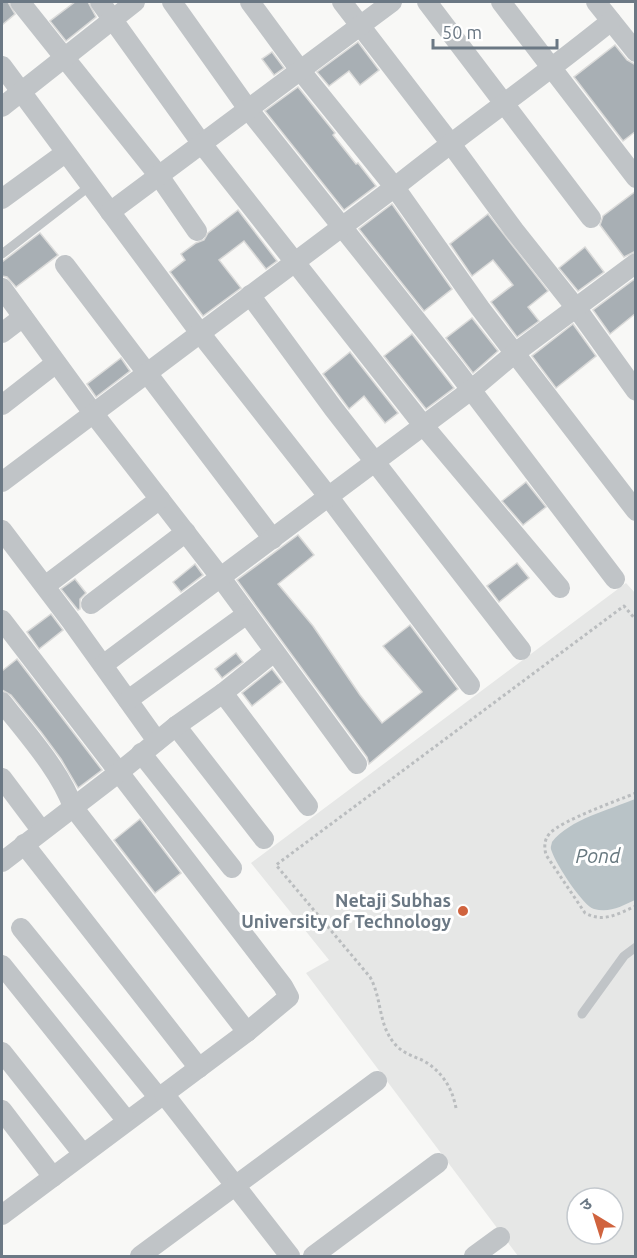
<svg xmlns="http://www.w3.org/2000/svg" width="637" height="1258" font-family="Ubuntu,'Noto Sans Devanagari',sans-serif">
	<rect width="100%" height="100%" fill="#f8f8f6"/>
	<path fill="#e6e7e6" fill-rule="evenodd" d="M626 583 636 594 635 1256H518L306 973 329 960 251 863ZM577 1198H613V1234H577Z"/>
	<path fill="#b9c3c7" d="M635 799V900C622 906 610 913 594 909 583 906 556 864 552 852 550 847 551 847 552 842 570 819 609 810 635 799Z"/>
	<g fill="#a8afb4" stroke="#dadad9" stroke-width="1.5">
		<path d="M2 2H8L15 14 2 25Z"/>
		<path d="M75 2H88L96 17 66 41 50 21Z"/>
		<path d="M358 42 379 70 360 85 349 71 329 86 317 72Z"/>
		<path d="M615 45 627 60 636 65V131L623 141 574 77Z"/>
		<path d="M272 52 284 68 274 75 262 59Z"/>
		<path d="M298 87 335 133 333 135 356 164 358 163 376 186 344 210 265 111Z"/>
		<path d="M636 191V251L624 257 600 225 603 216Z"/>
		<path d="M392 204 452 289 424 311 359 229Z"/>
		<path d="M238 210 277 261 266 269 244 241 219 260 241 288 203 316 170 272 185 260 181 254 196 243 204 240 208 233Z"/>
		<path d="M488 214 548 291 528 307 539 321 517 337 491 302 513 285 493 260 472 276 450 244Z"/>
		<path d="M40 233 58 255 16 287 7 277 2 276V262Z"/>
		<path d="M585 247 604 272 578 291 559 268Z"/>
		<path d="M636 278V313L610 334 593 310Z"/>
		<path d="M472 318 498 351 473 373 446 338Z"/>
		<path d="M573 324 596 356 556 388 532 356Z"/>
		<path d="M412 334 454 388 426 409 384 356Z"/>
		<path d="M350 352 398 413 385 423 364 396 349 409 323 374Z"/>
		<path d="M121 358 130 371 96 397 87 384Z"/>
		<path d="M526 482 546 507 523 525 502 501Z"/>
		<path d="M298 535 314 555 278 584 313 626 360 695 382 723 422 692 383 646 410 625 458 689 369 764 367 757 237 580Z"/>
		<path d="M517 563 529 578 499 602 487 586Z"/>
		<path d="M195 564 203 575 181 592 173 582Z"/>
		<path d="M75 579 86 593 80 599V609L78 610 61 589Z"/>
		<path d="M51 614 63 630 39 649 27 632Z"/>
		<path d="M236 653 243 662 222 678 215 669Z"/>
		<path d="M17 659 102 770 78 788 61 759 41 732 11 695 2 690V671Z"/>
		<path d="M272 669 282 682 252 706 242 693Z"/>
		<path d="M140 819 181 873 155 893 114 840Z"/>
	</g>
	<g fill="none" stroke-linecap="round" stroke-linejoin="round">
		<g stroke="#babdbf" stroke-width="3" stroke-dasharray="3 3" stroke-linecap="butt">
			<path d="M636 793C616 801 563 820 550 833 544 840 544 846 546 855L585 913C603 923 618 914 636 906"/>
			<path d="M456 1108C452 1087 441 1070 422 1060 412 1056 401 1052 394 1043 378 1024 382 998 370 977L276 865 624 606 636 620"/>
		</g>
		<g stroke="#c0c4c7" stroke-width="9">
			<path d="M2 254 90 186"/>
			<path d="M582 1014 624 956 636 947"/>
		</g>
		<g stroke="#c0c4c7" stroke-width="20">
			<path d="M20 2 159 176 197 231"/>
			<path d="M100 2 202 144 423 425 560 588"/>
			<path d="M172 2 248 109 453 366 615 579"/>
			<path d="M250 2 300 70 396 189 480 308 636 511"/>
			<path d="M342 2 448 140 514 230 580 313 636 391"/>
			<path d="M427 2 591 218"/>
			<path d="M501 2 636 178"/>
			<path d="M596 2 636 52"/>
			<path d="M2 66 200 333 328 496 470 685"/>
			<path d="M2 107 135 2"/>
			<path d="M2 199 65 153"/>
			<path d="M110 212 392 2"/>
			<path d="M65 265 273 539"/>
			<path d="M2 288 93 413 221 578 357 764"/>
			<path d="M250 295 333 408 521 650"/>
			<path d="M2 333 23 317"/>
			<path d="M2 405 56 363"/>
			<path d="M2 482 395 187C466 130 541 78 611 21"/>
			<path d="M2 530 71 621 157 741"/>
			<path d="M45 586 160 499"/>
			<path d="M91 604 186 532"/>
			<path d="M2 620 283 986 289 997 247 1032 2 1215"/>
			<path d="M103 665 471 390 515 353 636 263"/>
			<path d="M223 693 308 806"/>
			<path d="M128 700 247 614"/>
			<path d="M2 702C26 733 60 770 73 807L247 1032"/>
			<path d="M176 726 264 839"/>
			<path d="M141 753 232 868"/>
			<path d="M2 778 41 830"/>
			<path d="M24 844 199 1068"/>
			<path d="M2 862 118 773 176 726 223 693 274 652"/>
			<path d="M21 928 159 1098"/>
			<path d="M2 965 127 1121"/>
			<path d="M2 1052 83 1154"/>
			<path d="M164 1094 290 1256"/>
			<path d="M2 1110 53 1177"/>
			<path d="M140 1256 377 1081"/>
			<path d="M313 1256 438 1163"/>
			<path d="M474 1256 500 1237"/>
		</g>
	</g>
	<circle fill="#d0633e" stroke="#fff" stroke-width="2" cx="463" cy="911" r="6"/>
	<g text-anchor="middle" stroke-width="6" stroke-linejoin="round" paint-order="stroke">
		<g font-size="18" font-weight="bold" fill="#6b7884" stroke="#fff" text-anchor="end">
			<text x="451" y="907">Netaji Subhas<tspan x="451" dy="21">University of Technology</tspan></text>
		</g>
		<g font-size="20" font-style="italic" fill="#67787f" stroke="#fff">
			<text x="598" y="863">Pond</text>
		</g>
	</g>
	<rect width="637" height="1258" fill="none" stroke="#6b7884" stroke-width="6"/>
	<g transform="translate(595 1216) rotate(322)"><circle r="28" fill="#ffffff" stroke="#c4c9ce" stroke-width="1.5"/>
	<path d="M0-4.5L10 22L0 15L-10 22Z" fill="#d0633e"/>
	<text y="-9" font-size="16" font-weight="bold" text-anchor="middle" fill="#6b7884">उ</text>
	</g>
	<path d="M433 39v9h124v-9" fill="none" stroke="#6b7884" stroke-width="3"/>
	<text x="442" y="39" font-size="18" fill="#6b7884" stroke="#ffffff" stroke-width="4.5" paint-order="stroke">50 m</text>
</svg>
